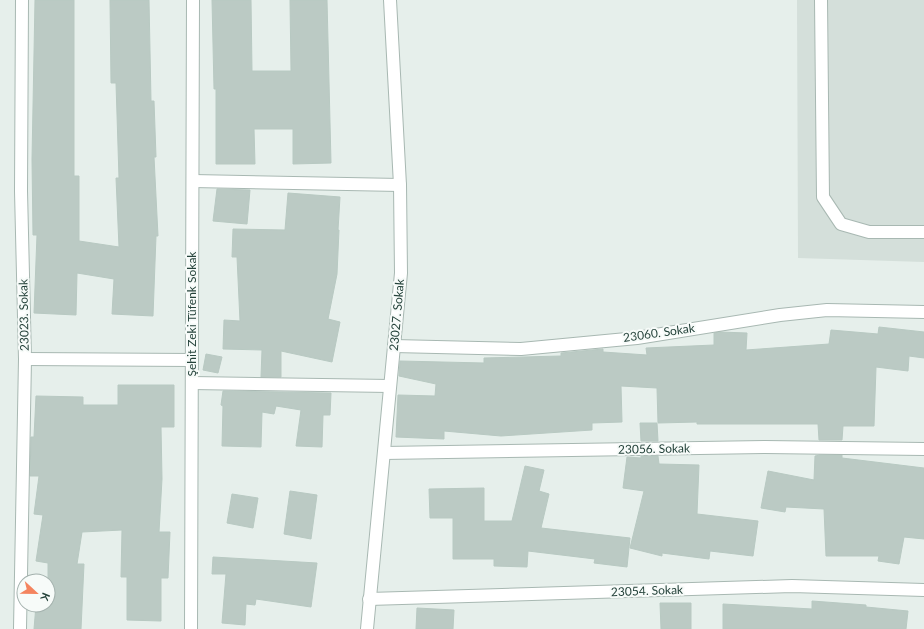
<svg xmlns="http://www.w3.org/2000/svg" width="924" height="629" font-family="Lato,sans-serif">
	<rect width="100%" height="100%" fill="#e6efeb"/>
	<path fill="#d4dfda" d="M797 0H924V262L798 258Z"/>
	<g fill="#bbcac4" stroke="#b8c9c2">
		<path d="M35 0H74V176H79V241L119 247 116 178H119L116 83H111L110 0H149L151 101H154L156 157H154L158 236H156L153 316 112 314 114 279 77 273 76 315 34 313 37 235H33L32 159Z"/>
		<path d="M212 0H251L252 71H291L290 0H327L331 163 293 164V129H254L255 164H216V89H214Z"/>
		<path d="M217 189 250 190 247 224 213 221Z"/>
		<path d="M288 193 340 197 338 230H339L337 274 328 319 340 322 332 362 281 351V377H261L262 350 223 349 224 320 240 321 237 257H232L233 229 285 230Z"/>
		<path d="M879 327 924 332V358L909 356 908 371 876 367 874 426H843L842 440H819L818 424H697V422L658 423 657 388 621 386 622 422 592 423V430L501 436 444 431V439L396 437 398 395 435 396 436 384 399 376 400 361 484 363V358L561 356V353L603 349V352L647 355 646 348 714 345V333L720 332 747 333 746 350 829 344 831 330 878 334Z"/>
		<path d="M206 354 222 357 218 373 203 370Z"/>
		<path d="M118 385H174V427H161L162 479 159 532H170L168 578H161V621L127 620V577H121L122 530 82 532 77 564H84L81 629H34L36 605H48V563L36 561 43 515 34 514 39 476H30L31 437H34L36 396 83 397V405H118Z"/>
		<path d="M223 391 331 393 330 415H323L322 447 296 446 301 410 276 406 274 414 262 412 261 447 222 446 223 406 221 405Z"/>
		<path d="M640 423H657L658 441H641Z"/>
		<path d="M820 455H842V458L924 468V539L904 537 899 564 878 561 879 556H826L824 509 786 507 785 512 761 508 768 471 814 480 815 456Z"/>
		<path d="M641 456H658L659 464 699 465 697 514 758 521 753 556 710 551 709 559 662 553V556L630 548 644 491 623 488 627 457 641 458Z"/>
		<path d="M525 466 544 470 539 491 549 494 541 528 630 538 627 567 594 563 595 559 528 551 527 567 494 566V559H453V518H430L429 489 484 488V521H512Z"/>
		<path d="M290 491 317 495 311 539 284 534Z"/>
		<path d="M232 494 258 498 253 528 227 523Z"/>
		<path d="M213 557 317 563 311 607 256 599 255 605 246 604 245 625 222 623 226 574H212Z"/>
		<path d="M812 601 866 605V607L908 611 906 629H723V604L812 609Z"/>
		<path d="M660 603H691V629H661Z"/>
		<path d="M417 608 454 610 453 629H416Z"/>
	</g>
	<g fill="none" stroke-linecap="round" stroke-linejoin="round">
		<g stroke="#a8b8b2" stroke-width="14">
			<g id="minor">
				<path d="M821 0 823 197 841 224 869 232H924"/>
				<path d="M193 181 400 185"/>
				<path d="M394 346 521 349 637 338 780 315 827 310 924 312"/>
				<path d="M25 359 192 360"/>
				<path d="M192 383 390 386"/>
				<path d="M384 453 765 447 924 449"/>
				<path d="M369 599 792 586 924 590"/>
				<path d="M20 629 25 359 21 191 22 0"/>
				<path d="M191 629 193 0"/>
				<path d="M367 629 401 273 400 185 390 0"/>
			</g>
		</g>
		<use href="#minor" stroke="#fff" stroke-width="12"/>
	</g>
	<g text-anchor="middle" stroke-width="4" stroke-linejoin="round" paint-order="stroke">
		<g font-size="12" fill="#24423a" stroke="#f7fbf9">
			<text transform="translate(192 314) rotate(-90)" y="4">Şehit Zeki Tüfenk Sokak</text>
			<text transform="translate(24 315) rotate(-91)" y="4">23023. Sokak</text>
			<text transform="translate(397 315) rotate(-85)" y="4">23027. Sokak</text>
			<text transform="translate(659 333) rotate(-8)" y="4">23060. Sokak</text>
			<text transform="translate(654 449) rotate(-1)" y="4">23056. Sokak</text>
			<text transform="translate(647 591) rotate(-2)" y="4">23054. Sokak</text>
		</g>
	</g>
	<g transform="translate(36 593) rotate(112)"><circle r="19" fill="#f7fbf9" stroke="#a3b1ad"/>
	<path d="M0-3L7 15L0 10L-7 15Z" fill="#f4845f"/>
	<text y="-6" font-size="11" font-weight="bold" text-anchor="middle" fill="#24423a">K</text>
	</g>
</svg>
